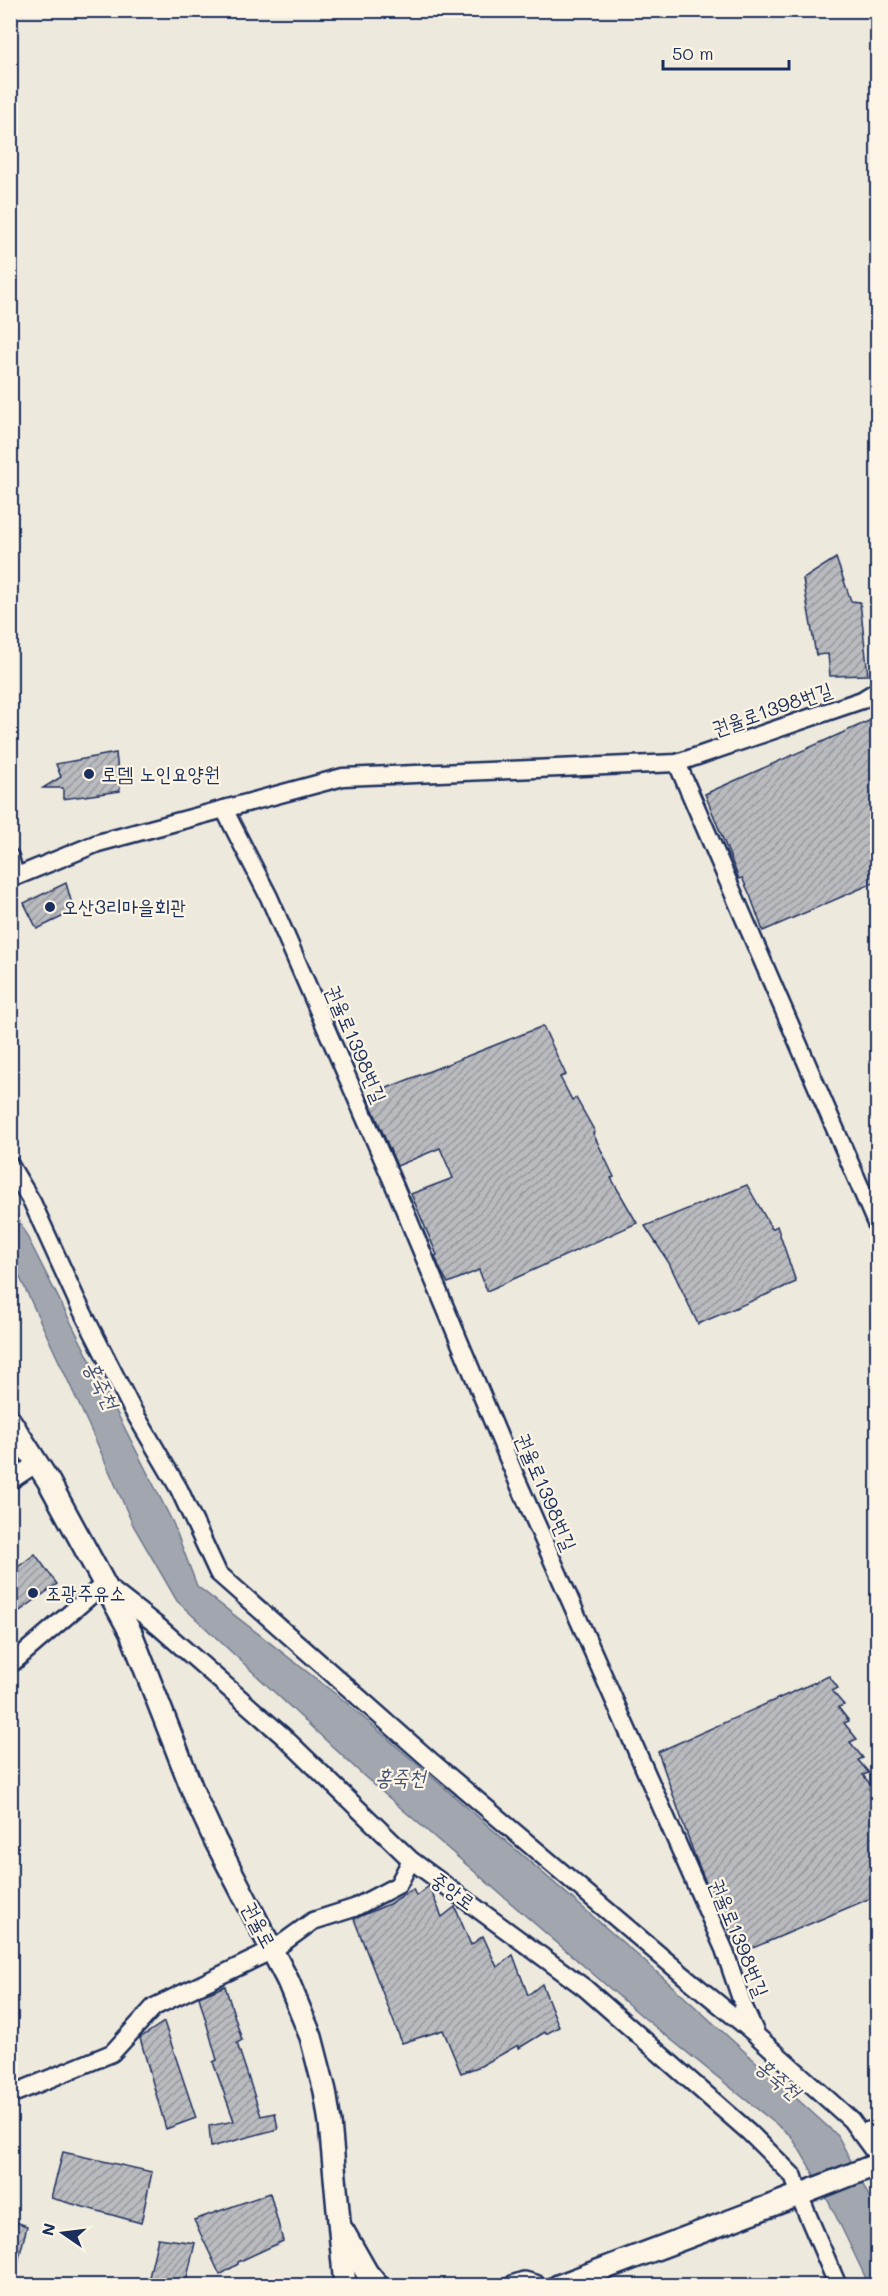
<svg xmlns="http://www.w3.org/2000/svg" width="888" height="2296" font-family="Mali,'Poor Story',sans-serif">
	<defs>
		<pattern id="building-hatch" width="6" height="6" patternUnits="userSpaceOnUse" patternTransform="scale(1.5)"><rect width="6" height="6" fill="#babbbe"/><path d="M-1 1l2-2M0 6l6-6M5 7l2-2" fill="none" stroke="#96989e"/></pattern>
	</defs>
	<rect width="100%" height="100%" fill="#eee9dd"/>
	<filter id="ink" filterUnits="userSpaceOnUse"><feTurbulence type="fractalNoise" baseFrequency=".0167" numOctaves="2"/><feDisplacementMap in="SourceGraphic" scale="12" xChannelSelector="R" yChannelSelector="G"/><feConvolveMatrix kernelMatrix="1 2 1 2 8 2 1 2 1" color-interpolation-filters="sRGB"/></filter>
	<g filter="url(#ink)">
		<path fill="#a2a7af" stroke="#6c778f" stroke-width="1.5" d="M10 1203 173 1523 197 1586 342 1699 650 1966 838 2136 877 2212V2285H869C845 2234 821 2183 791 2136L643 2017 365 1777 177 1601 133 1525 96 1441 11 1258Z"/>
		<g fill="url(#building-hatch)" stroke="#1b2f5e" stroke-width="1.5">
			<path d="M836 558 851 601 860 602 868 675 830 676 828 654 816 655 803 579Z"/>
			<path d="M878 717V881L763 931 750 895 742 878 739 879 705 794Z"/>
			<path d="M116 753 120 791 63 799V788H43L61 777 56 764Z"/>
			<path d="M66 883 74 911 37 929 24 903Z"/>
			<path d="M543 1026 566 1075 560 1077 572 1100 576 1098 595 1132 593 1133 614 1177 611 1178 637 1223 487 1291 479 1270 448 1283 440 1269 435 1256 437 1255 411 1194 453 1178 440 1148 397 1166 367 1096Z"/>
			<path d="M747 1185 772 1229 777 1226 796 1282 698 1324 669 1263 645 1226Z"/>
			<path d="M35 1554 57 1584 10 1618V1573Z"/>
			<path d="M829 1676 838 1688 832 1691 844 1705 838 1707 849 1721 844 1723 857 1739 850 1742 863 1758 858 1760 869 1773 863 1775 873 1788 869 1789 878 1800V1895L741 1953 737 1937 732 1939 727 1922 724 1923 712 1892H710L694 1854 658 1752Z"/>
			<path d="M429 1886 442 1917 455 1907 471 1945 483 1936 497 1967 513 1955 528 1995 542 1984 559 2027 546 2034 545 2032 519 2048 518 2045 481 2066 461 2073 443 2030 402 2043 354 1919 389 1904 413 1889 416 1896Z"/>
			<path d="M225 1986 242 2040 237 2043 261 2116 275 2113 278 2129 211 2147 209 2126 234 2121 213 2062 217 2060 199 1997Z"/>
			<path d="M164 2022 196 2118 166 2129 140 2038Z"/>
			<path d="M63 2152 152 2172 141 2223 51 2198Z"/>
			<path d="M270 2193 283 2241 238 2262V2264L220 2275 194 2220Z"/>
			<path d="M10 2220 27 2226 15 2274H10Z"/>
			<path d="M158 2238 195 2243 185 2286H147Z"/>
		</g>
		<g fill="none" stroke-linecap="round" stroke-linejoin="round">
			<g stroke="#1b2f5e" stroke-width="21">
				<g id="minor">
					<path d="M677 763 878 1228"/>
					<path d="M224 809 269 897 395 1187 517 1480 724 1949 743 2005 757 2036 851 2120 878 2157"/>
					<path d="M10 857 15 876"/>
					<path d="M10 879 98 843 343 777 677 763 862 700 878 690"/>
					<path d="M10 1165 32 1202 78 1303 131 1407 179 1489 218 1573 431 1761 682 1974 754 2033"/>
					<path d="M10 1481 37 1463"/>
					<path d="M10 1665 104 1584 159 1627 284 1737 411 1860 585 1988 749 2132 794 2177 799 2195 838 2286"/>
					<path d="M10 2095 112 2053 154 2007 273 1950 313 1921 354 1908 398 1885 411 1860"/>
					<path d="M860 2133 878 2128"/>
				</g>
			</g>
			<g stroke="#1b2f5e" stroke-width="26">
				<g id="major">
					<path d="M10 1421 49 1482 131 1633 196 1799 215 1840 288 1981 311 2037 325 2091 330 2123 345 2286"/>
					<path d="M343 2231 367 2273 378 2286"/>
					<path d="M515 2286 524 2283 535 2286"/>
					<path d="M558 2286 799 2195 878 2164"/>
				</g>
			</g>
			<use href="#minor" stroke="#fcf5e5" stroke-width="16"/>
			<use href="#major" stroke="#fcf5e5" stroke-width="21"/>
		</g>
	</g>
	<g fill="#1b2f5e" stroke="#fcf5e5" stroke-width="2">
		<circle cx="89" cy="774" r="6"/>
		<circle cx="50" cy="907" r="6"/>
		<circle cx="33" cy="1593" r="6"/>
	</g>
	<g text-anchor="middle" stroke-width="4.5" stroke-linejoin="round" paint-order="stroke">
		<g font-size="20" fill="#1b2f5e" stroke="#fcf5e5">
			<text transform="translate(772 709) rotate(-19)" y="7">권율로1398번길</text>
			<text transform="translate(356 1044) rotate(67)" y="7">권율로1398번길</text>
			<text transform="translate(546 1492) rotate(67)" y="7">권율로1398번길</text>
			<text transform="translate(453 1891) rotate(36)" y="7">중앙로</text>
			<text transform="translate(259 1925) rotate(62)" y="7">권율로</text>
			<text transform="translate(739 1938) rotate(68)" y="7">권율로1398번길</text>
		</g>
		<g font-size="20" fill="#1b2f5e" stroke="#fcf5e5" text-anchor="start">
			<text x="101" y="781">로뎀 노인요양원</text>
			<text x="62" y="914">오산3리마을회관</text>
			<text x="45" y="1600">조광주유소</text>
		</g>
		<g font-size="21" font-style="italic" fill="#445376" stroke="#fcf5e5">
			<text transform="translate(101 1385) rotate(63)" y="7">홍죽천</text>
			<text x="400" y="1785">홍죽천</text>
			<text transform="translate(778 2079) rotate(40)" y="7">홍죽천</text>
		</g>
	</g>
	<rect width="888" height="2296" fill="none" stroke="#fcf5e5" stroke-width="36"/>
	<rect x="18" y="18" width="852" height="2260" fill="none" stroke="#1b2f5e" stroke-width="2" filter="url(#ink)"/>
	<g transform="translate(63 2233) rotate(284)" stroke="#fcf5e5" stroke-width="4.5" paint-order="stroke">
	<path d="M0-4.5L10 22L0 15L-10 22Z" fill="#1b2f5e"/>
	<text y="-9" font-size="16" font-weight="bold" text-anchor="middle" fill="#1b2f5e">N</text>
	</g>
	<path d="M663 60v9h126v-9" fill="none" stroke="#1b2f5e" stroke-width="3"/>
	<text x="672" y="60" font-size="18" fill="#1b2f5e" stroke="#fcf5e5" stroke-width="4.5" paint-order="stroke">50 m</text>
</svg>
